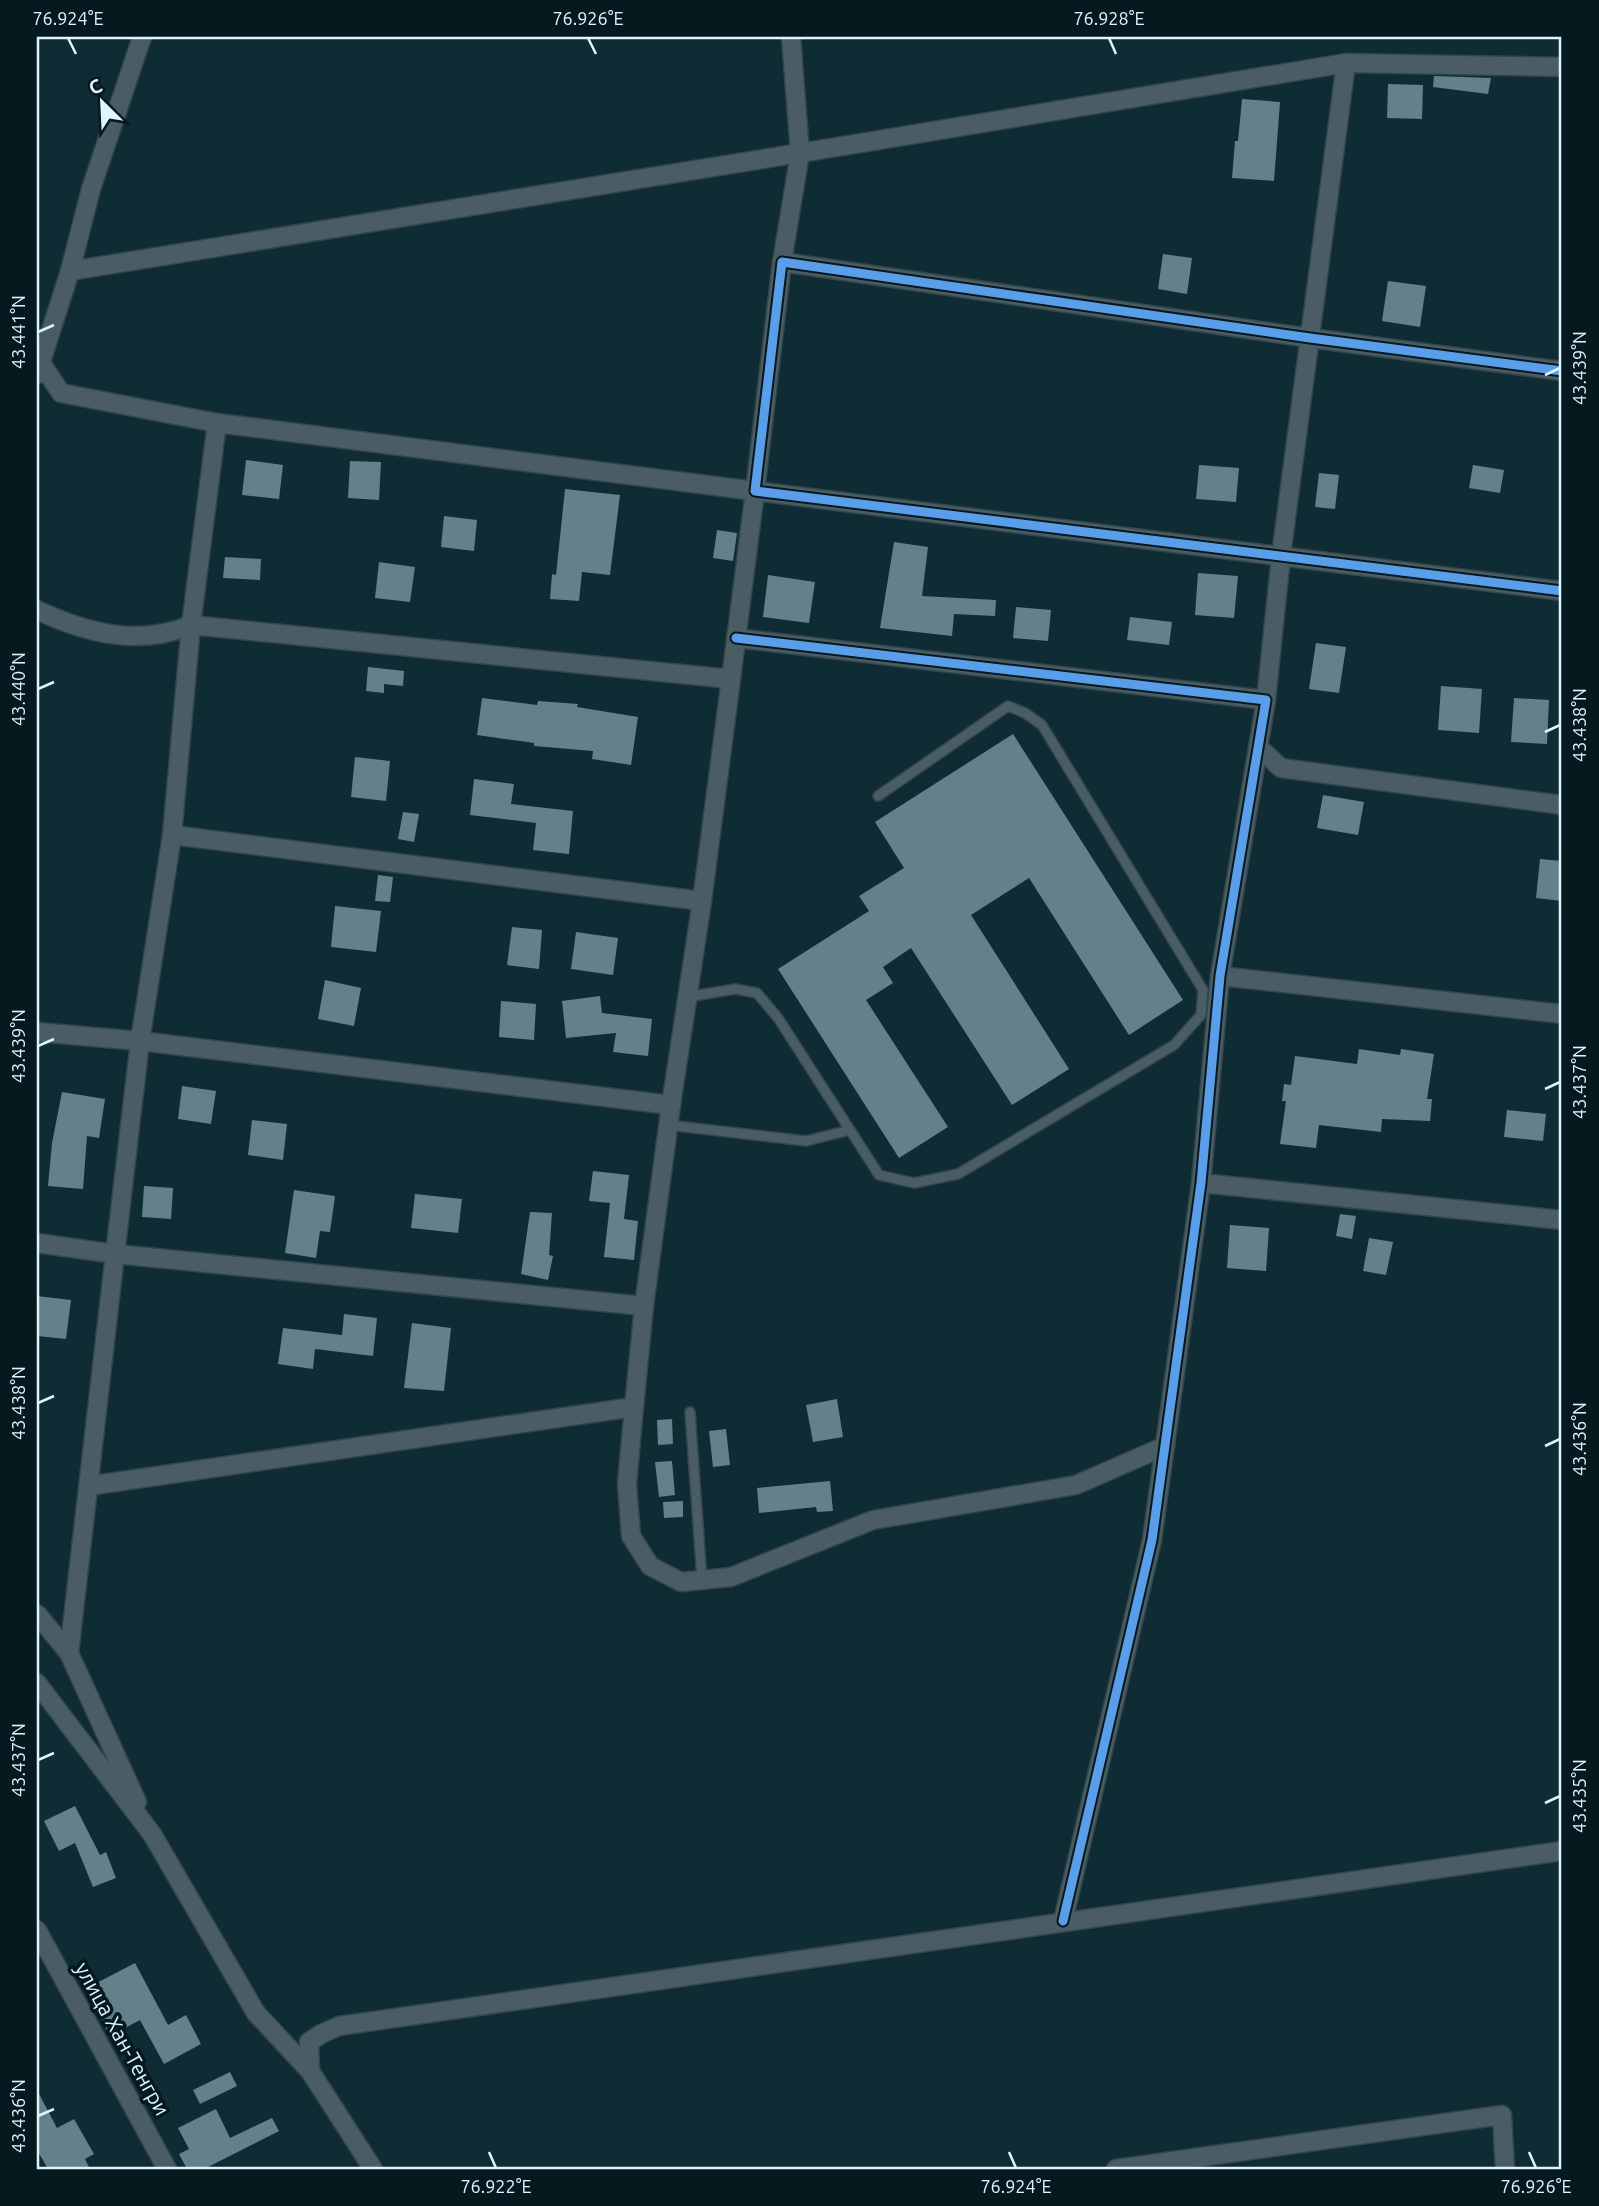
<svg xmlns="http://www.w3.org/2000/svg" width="1599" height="2206" font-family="Ubuntu,sans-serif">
	<rect width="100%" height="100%" fill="#0f2b34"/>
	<g fill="#64818b">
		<path d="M1434 76 1491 78 1488 94 1433 87Z"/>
		<path d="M1388 84 1423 85 1422 119 1387 118Z"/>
		<path d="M1242 99 1280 102 1274 181 1232 178 1235 141H1238Z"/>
		<path d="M1163 254 1192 258 1187 294 1158 289Z"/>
		<path d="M1388 281 1426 286 1420 327 1382 321Z"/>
		<path d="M246 460 283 465 279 499 242 495Z"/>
		<path d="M350 461 381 462 379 500 348 498Z"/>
		<path d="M1199 465 1239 468 1236 502 1196 499Z"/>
		<path d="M1473 465 1504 470 1500 493 1469 488Z"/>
		<path d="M1319 473 1339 475 1335 509 1315 507Z"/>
		<path d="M565 489 620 495 610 575 582 572 579 601 550 599 552 574 556 575Z"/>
		<path d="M444 516 477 520 474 551 441 547Z"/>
		<path d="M717 530 737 533 733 561 713 558Z"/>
		<path d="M894 542 928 547 922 596 996 600 995 616 954 614 952 636 880 628Z"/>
		<path d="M225 557 261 559 260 580 223 578Z"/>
		<path d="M379 562 415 567 410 602 375 598Z"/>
		<path d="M1198 573 1238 576 1234 618 1195 615Z"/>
		<path d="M768 575 815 582 809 623 763 617Z"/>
		<path d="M1016 607 1051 610 1048 641 1013 638Z"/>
		<path d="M1130 617 1172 622 1169 645 1127 640Z"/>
		<path d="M1316 643 1346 647 1339 693 1309 689Z"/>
		<path d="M368 667 404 671 403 686 384 684V693L366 691Z"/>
		<path d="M1441 686 1482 689 1479 733 1438 730Z"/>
		<path d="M482 698 537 705 538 701 578 704 577 707 638 717 631 765 592 759 593 751 534 746V743L477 735Z"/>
		<path d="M1514 698 1549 700 1547 744 1511 742Z"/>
		<path d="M1013 734 1183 1000 1129 1035 1029 878 971 915 1069 1069 1012 1105 911 948 883 967 893 983 866 1000 948 1127 899 1158 778 969 869 911 859 896 904 868 875 822Z"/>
		<path d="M355 757 390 761 386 801 351 797Z"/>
		<path d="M474 779 514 784 511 804 573 811 569 854 533 850 536 823 470 815Z"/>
		<path d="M1323 795 1364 802 1358 835 1317 828Z"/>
		<path d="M403 812 419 814 414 842 398 839Z"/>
		<path d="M1540 859 1562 861V901L1536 898Z"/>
		<path d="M378 875 393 877 390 902 375 901Z"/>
		<path d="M335 906 381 911 376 952 331 947Z"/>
		<path d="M512 927 542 930 539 969 507 965Z"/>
		<path d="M576 932 618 938 613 975 571 969Z"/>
		<path d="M325 980 361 988 354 1026 318 1019Z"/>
		<path d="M600 996 602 1013 652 1019 648 1056 613 1052 616 1033 566 1038 562 1001Z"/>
		<path d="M501 1001 536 1004 534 1040 499 1037Z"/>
		<path d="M1359 1049 1400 1055 1401 1049 1434 1054 1427 1099H1432L1430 1121 1382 1119 1381 1132 1319 1125 1316 1148 1280 1144 1286 1101H1282L1284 1084 1291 1085 1295 1056 1357 1064Z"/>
		<path d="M182 1086 216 1091 211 1124 178 1119Z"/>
		<path d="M62 1092 105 1099 99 1138 87 1136 83 1189 48 1186 52 1143Z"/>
		<path d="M1507 1110 1546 1114 1543 1141 1504 1137Z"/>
		<path d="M252 1120 287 1124 283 1160 248 1155Z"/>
		<path d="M593 1171 629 1175 624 1219 638 1221 634 1260 604 1257 610 1203 589 1201Z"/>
		<path d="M144 1186 173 1188 171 1219 142 1217Z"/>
		<path d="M294 1190 335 1196 330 1232 320 1231 316 1258 285 1253Z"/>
		<path d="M415 1194 462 1199 458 1233 411 1228Z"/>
		<path d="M530 1212 552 1213 549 1255 553 1256 548 1280 521 1274Z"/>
		<path d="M1340 1214 1356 1216 1352 1239 1336 1236Z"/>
		<path d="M1230 1225 1269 1228 1266 1271 1227 1268Z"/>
		<path d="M1369 1238 1393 1242 1386 1275 1363 1271Z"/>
		<path d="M37 1296 71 1300 66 1339 37 1336Z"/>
		<path d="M344 1314 377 1318 373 1356 315 1349 313 1369 278 1364 283 1328 342 1335Z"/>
		<path d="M412 1323 451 1328 444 1391 404 1388Z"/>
		<path d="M837 1399 843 1437 813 1442 806 1405Z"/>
		<path d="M672 1419 673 1444 658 1445 657 1420Z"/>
		<path d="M726 1429 730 1465 713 1467 709 1431Z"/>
		<path d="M672 1461 675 1495 659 1497 655 1462Z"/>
		<path d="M830 1481 833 1511 817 1512 816 1507 759 1513 757 1488Z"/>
		<path d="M683 1501V1517L664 1518 663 1502Z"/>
		<path d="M75 1806 100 1855 106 1852 116 1878 93 1887 75 1843 59 1851 44 1821Z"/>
		<path d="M135 1963 168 2025 186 2015 201 2044 164 2064 140 2020 110 2036 85 1989Z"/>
		<path d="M230 2072 237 2086 200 2104 193 2090Z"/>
		<path d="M37 2090 57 2128 74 2119 94 2154 85 2159 90 2169H48L37 2150Z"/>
		<path d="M216 2109 230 2138 272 2118 279 2131 204 2169H187L179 2154 189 2149 178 2128Z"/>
	</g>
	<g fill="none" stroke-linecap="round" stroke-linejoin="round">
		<g stroke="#32454b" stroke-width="12">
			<g id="lane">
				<path d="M687 997 735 989 757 993 778 1018 879 1175 914 1183 958 1174 1174 1045 1201 1015 1203 990 1042 725 1025 713 1008 706 878 796"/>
				<path d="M668 1125 806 1141 850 1130"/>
				<path d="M690 1412 702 1580"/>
			</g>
		</g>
		<g stroke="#32454b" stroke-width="21">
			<g id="street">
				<path d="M1346 63 1562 67"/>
				<path d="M782 262 800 153 1346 63 1281 556 1266 700"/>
				<path d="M70 271 800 153 791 37"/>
				<path d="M41 363 61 393 217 423"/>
				<path d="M1562 371 1310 338 782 262 755 491 1562 591"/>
				<path d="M37 374 70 271 91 189 142 37"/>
				<path d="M37 610C86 633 139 647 191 625L217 423 755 491 731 679"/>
				<path d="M736 638 1266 700 1220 976 1201 1183 1152 1540 1063 1921"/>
				<path d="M1258 747 1281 768 1562 805"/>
				<path d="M172 835 191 625 731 679 702 901"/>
				<path d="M1220 976 1562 1014"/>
				<path d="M37 1032 140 1041 172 835 702 901 671 1105"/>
				<path d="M1201 1183 1562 1220"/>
				<path d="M37 1243 115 1254 140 1041 671 1105 644 1306"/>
				<path d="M634 1407 627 1484 631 1536 650 1566 681 1582 731 1577 873 1520 1076 1485 1165 1446"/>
				<path d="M37 1614 69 1653 137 1802"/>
				<path d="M69 1653 115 1254 644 1306 634 1407 88 1486"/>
				<path d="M37 1683 152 1834 256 2013 310 2071"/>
				<path d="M37 1930 167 2169"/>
				<path d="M373 2169 310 2071 309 2042 321 2034 339 2026 1562 1851"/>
				<path d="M1116 2169 1502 2115 1505 2169"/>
			</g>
		</g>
		<use href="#lane" stroke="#4a5d64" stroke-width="9"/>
		<use href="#street" stroke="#4a5d64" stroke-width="18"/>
		<g stroke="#06191f" stroke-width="13">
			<g id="cycleway">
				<path d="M1562 371 1310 338 782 262 755 491 1562 591"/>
				<path d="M736 638 1266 700 1220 976 1201 1183 1152 1540 1063 1921"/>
			</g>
		</g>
		<use href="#cycleway" stroke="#5a9eea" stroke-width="9"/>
	</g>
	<path fill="none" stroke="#dcf5fe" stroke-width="2.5" d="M68 38 76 54M588 38 596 54M1109 38 1116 54M38 332 54 325M1545 375 1560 368M38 689 54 682M1545 732 1560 725M38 1046 54 1039M1545 1089 1560 1082M38 1403 54 1396M1545 1446 1560 1439M38 1760 54 1753M1545 1803 1560 1796M38 2116 54 2109M489 2152 496 2168M1009 2152 1016 2168M1529 2152 1536 2168"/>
	<g text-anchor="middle" stroke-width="7" stroke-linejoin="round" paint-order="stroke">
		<g font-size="21" fill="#dcf5fe" stroke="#06191f">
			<text transform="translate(122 2039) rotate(61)" y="7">улица Хан-Тенгри</text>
		</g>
	</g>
	<rect width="1599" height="2206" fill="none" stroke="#06191f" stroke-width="77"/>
	<g transform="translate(102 102) rotate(336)" stroke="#06191f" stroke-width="5" paint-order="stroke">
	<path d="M0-5L12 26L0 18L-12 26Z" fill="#dcf5fe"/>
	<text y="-10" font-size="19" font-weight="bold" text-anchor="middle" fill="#dcf5fe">С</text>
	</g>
	<rect x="38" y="38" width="1522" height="2130" fill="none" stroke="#dcf5fe" stroke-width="2.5"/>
	<g font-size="18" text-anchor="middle" fill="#dcf5fe">
		<text x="68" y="25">76.924°E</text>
		<text x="588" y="25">76.926°E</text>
		<text x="1109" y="25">76.928°E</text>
		<text transform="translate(19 332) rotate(-90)" y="6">43.441°N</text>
		<text transform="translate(1580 368) rotate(-90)" y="6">43.439°N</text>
		<text transform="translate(19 689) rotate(-90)" y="6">43.440°N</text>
		<text transform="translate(1580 725) rotate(-90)" y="6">43.438°N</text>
		<text transform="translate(19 1046) rotate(-90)" y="6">43.439°N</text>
		<text transform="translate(1580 1082) rotate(-90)" y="6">43.437°N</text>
		<text transform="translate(19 1403) rotate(-90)" y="6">43.438°N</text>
		<text transform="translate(1580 1439) rotate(-90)" y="6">43.436°N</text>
		<text transform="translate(19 1760) rotate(-90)" y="6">43.437°N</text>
		<text transform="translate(1580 1796) rotate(-90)" y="6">43.435°N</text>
		<text transform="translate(19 2116) rotate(-90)" y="6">43.436°N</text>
		<text x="496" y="2193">76.922°E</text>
		<text x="1016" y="2193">76.924°E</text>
		<text x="1536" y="2193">76.926°E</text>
	</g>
</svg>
